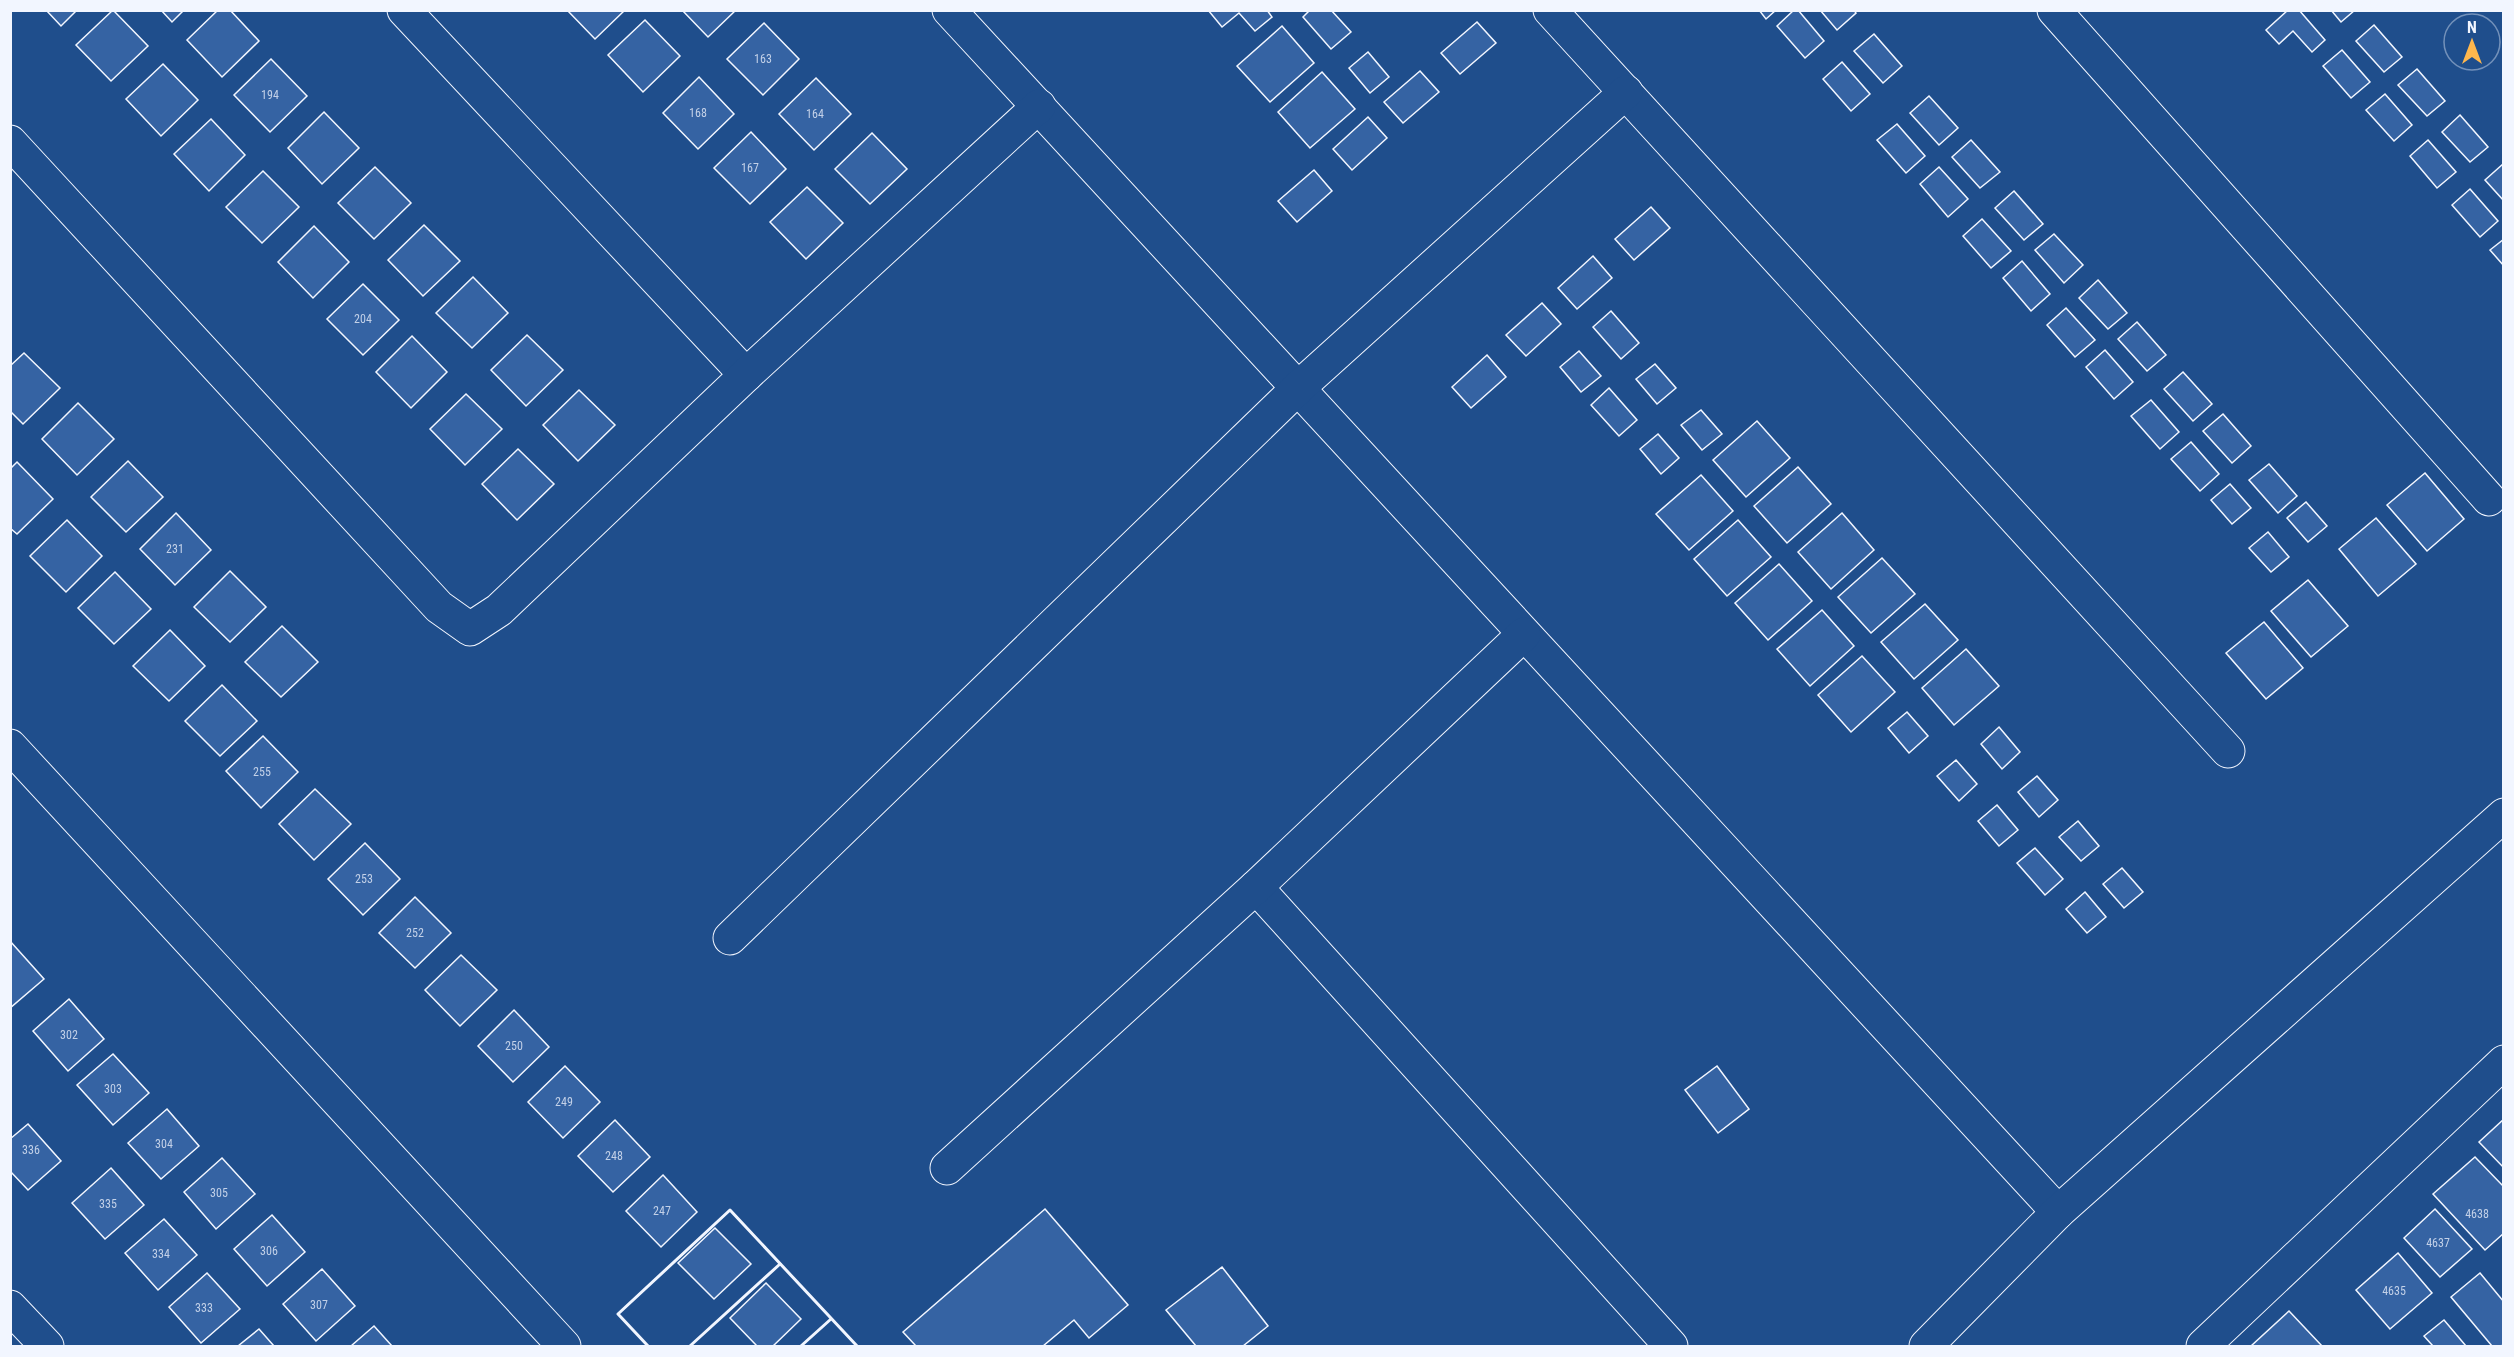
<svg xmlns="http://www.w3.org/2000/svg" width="2514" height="1357" font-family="'Roboto Condensed',sans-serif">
	<rect width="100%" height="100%" fill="#1f4e8c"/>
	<g fill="#3563a3" stroke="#f2f6ff" stroke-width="1.5">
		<path d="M46 10H77L61 26Z"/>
		<path d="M113 10 148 46 111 81 76 45Z"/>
		<path d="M161 10H184L172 22Z"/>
		<path d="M218 10H230L259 41 222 77 187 40Z"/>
		<path d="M567 10H625L595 39Z"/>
		<path d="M682 10H736L708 37Z"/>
		<path d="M1208 10H1267L1272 17 1255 31 1239 13 1222 27Z"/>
		<path d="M1310 10H1331L1351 32 1331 49 1303 17Z"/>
		<path d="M1759 10H1776L1766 19Z"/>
		<path d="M1794 10H1798L1824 41 1805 58 1777 26Z"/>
		<path d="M1820 10H1854L1856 13 1837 30Z"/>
		<path d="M2288 10H2299L2325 40 2312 52 2293 31 2279 44 2266 30Z"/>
		<path d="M2331 10H2355L2341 22Z"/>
		<path d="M645 20 680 56 643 92 608 55Z"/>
		<path d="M1477 22 1496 43 1460 74 1441 53Z"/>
		<path d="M764 23 799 59 763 95 727 59Z"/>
		<path d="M2374 25 2402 57 2384 72 2356 41Z"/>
		<path d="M1282 26 1314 63 1270 102 1237 66Z"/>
		<path d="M1874 34 1902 66 1883 83 1854 51Z"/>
		<path d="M2342 50 2370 82 2351 98 2323 66Z"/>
		<path d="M1368 52 1389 77 1370 93 1349 68Z"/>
		<path d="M271 59 307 96 270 132 234 95Z"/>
		<path d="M1842 62 1870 94 1851 111 1823 79Z"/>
		<path d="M163 64 198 100 161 136 126 99Z"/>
		<path d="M2417 69 2445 101 2427 116 2398 85Z"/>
		<path d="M1420 71 1439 92 1403 123 1384 102Z"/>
		<path d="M1322 72 1355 109 1310 148 1278 112Z"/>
		<path d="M699 77 734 114 698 149 663 113Z"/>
		<path d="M816 78 851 114 814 150 779 114Z"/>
		<path d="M2385 94 2412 125 2394 141 2366 110Z"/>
		<path d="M1929 96 1958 128 1939 145 1910 113Z"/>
		<path d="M324 112 359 148 322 184 288 148Z"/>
		<path d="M2460 115 2488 147 2470 162 2442 132Z"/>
		<path d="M1368 117 1387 138 1352 170 1333 149Z"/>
		<path d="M211 119 245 155 209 191 174 154Z"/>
		<path d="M1897 124 1925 156 1906 173 1877 140Z"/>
		<path d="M751 132 786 169 750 204 714 168Z"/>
		<path d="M872 133 907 169 870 204 835 169Z"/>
		<path d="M1971 140 2000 172 1980 188 1952 157Z"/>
		<path d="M2428 140 2456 172 2437 188 2410 156Z"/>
		<path d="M2503 164H2504V201L2485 180Z"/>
		<path d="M375 167 411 203 374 239 338 203Z"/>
		<path d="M1939 167 1968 199 1948 217 1920 184Z"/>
		<path d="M1314 170 1332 191 1297 222 1278 201Z"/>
		<path d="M263 171 299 207 262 243 226 207Z"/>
		<path d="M807 187 843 223 806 259 770 222Z"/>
		<path d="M2470 189 2498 221 2480 237 2452 205Z"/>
		<path d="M2014 191 2043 224 2024 240 1995 208Z"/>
		<path d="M1651 207 1670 228 1634 260 1615 239Z"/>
		<path d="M1982 219 2011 251 1991 268 1963 236Z"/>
		<path d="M424 225 460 261 423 296 388 260Z"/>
		<path d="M314 226 349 262 313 298 278 262Z"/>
		<path d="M2054 234 2083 265 2064 283 2035 250Z"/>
		<path d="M2504 239V266L2490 250Z"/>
		<path d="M1593 256 1612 278 1577 309 1558 288Z"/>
		<path d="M2022 261 2050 294 2031 311 2003 278Z"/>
		<path d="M473 277 508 313 472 348 436 313Z"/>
		<path d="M2098 280 2127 313 2108 329 2079 298Z"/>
		<path d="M363 284 399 320 363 355 327 319Z"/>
		<path d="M1542 303 1561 324 1526 356 1506 335Z"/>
		<path d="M2066 308 2095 340 2075 357 2047 325Z"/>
		<path d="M1611 311 1639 343 1621 359 1593 327Z"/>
		<path d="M2137 322 2166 355 2147 371 2118 339Z"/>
		<path d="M527 335 563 370 526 406 491 370Z"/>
		<path d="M412 336 447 372 411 408 376 372Z"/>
		<path d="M2105 350 2133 382 2114 399 2086 367Z"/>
		<path d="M1579 351 1601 376 1581 392 1560 367Z"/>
		<path d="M24 353 60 388 23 424 10 411V366Z"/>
		<path d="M1487 355 1506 377 1471 408 1452 387Z"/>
		<path d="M1655 364 1676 388 1657 404 1636 379Z"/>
		<path d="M2183 372 2212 404 2193 421 2164 389Z"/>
		<path d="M1609 388 1637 420 1619 436 1591 405Z"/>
		<path d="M579 390 615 425 578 461 543 425Z"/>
		<path d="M466 394 502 429 465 465 430 429Z"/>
		<path d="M2151 400 2179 432 2160 449 2131 416Z"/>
		<path d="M78 403 114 439 77 475 42 439Z"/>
		<path d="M1701 410 1722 434 1702 450 1681 425Z"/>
		<path d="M2223 414 2251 446 2232 463 2203 431Z"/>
		<path d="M1757 421 1790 458 1746 497 1713 460Z"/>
		<path d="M1658 434 1679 458 1661 474 1640 449Z"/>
		<path d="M2191 442 2219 474 2200 491 2171 459Z"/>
		<path d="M518 449 554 484 517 520 482 484Z"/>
		<path d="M128 461 163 497 126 532 91 497Z"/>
		<path d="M17 462 53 499 17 534 10 528V469Z"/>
		<path d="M2269 464 2297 496 2278 513 2249 480Z"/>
		<path d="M1798 467 1831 504 1787 543 1754 506Z"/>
		<path d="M2425 473 2464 519 2427 551 2387 505Z"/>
		<path d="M1701 475 1733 511 1689 550 1656 514Z"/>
		<path d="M2230 484 2251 508 2232 524 2211 500Z"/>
		<path d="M2306 502 2327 526 2308 542 2287 518Z"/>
		<path d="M176 513 211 550 175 585 140 549Z"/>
		<path d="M1842 513 1874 550 1831 589 1798 552Z"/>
		<path d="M2376 518 2416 564 2378 596 2339 549Z"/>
		<path d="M67 520 102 556 66 592 30 556Z"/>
		<path d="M1738 520 1771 557 1727 596 1694 559Z"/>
		<path d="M2268 532 2289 557 2271 572 2249 548Z"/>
		<path d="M1882 558 1915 594 1871 633 1838 597Z"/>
		<path d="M1779 564 1812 601 1768 640 1735 603Z"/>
		<path d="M230 571 266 607 230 642 194 607Z"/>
		<path d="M115 572 151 609 114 644 78 608Z"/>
		<path d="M2308 580 2348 626 2311 657 2271 611Z"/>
		<path d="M1925 604 1958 640 1914 679 1881 642Z"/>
		<path d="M1822 610 1854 646 1810 686 1777 649Z"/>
		<path d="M2264 622 2303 668 2266 699 2226 653Z"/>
		<path d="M282 626 318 662 281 697 245 662Z"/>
		<path d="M170 630 205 666 169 701 133 666Z"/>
		<path d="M1966 649 1999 686 1954 725 1922 688Z"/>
		<path d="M1862 656 1895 692 1851 732 1818 695Z"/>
		<path d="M222 685 257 721 220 756 185 721Z"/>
		<path d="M1907 712 1928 736 1909 753 1888 728Z"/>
		<path d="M1999 727 2020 752 2002 769 1981 744Z"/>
		<path d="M263 736 298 772 261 808 226 771Z"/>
		<path d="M1956 760 1977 784 1959 801 1937 776Z"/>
		<path d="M2037 776 2058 800 2039 817 2018 792Z"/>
		<path d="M315 789 351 824 314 860 279 824Z"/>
		<path d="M1997 805 2018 830 1999 846 1978 821Z"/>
		<path d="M2078 821 2099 846 2081 861 2059 837Z"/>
		<path d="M365 843 400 879 363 915 328 879Z"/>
		<path d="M2035 848 2063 879 2045 895 2017 863Z"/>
		<path d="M2122 868 2143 892 2124 908 2103 884Z"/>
		<path d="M2085 892 2106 917 2087 933 2066 909Z"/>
		<path d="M415 897 451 933 415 968 379 933Z"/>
		<path d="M10 941 44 979 10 1008Z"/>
		<path d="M461 955 497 990 460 1026 425 990Z"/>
		<path d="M69 999 104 1039 68 1071 33 1031Z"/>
		<path d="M514 1010 549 1047 513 1082 478 1046Z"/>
		<path d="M113 1054 149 1093 113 1125 77 1085Z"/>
		<path d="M565 1066 600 1102 563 1138 528 1102Z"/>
		<path d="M1717 1066 1749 1109 1718 1133 1685 1090Z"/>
		<path d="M167 1109 199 1146 161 1179 128 1143Z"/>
		<path d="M2504 1119V1168L2479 1142Z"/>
		<path d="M615 1120 650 1157 613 1192 578 1156Z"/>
		<path d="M28 1124 61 1161 28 1190 10 1171V1139Z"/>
		<path d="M2475 1157 2504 1187V1233L2485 1250 2433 1194Z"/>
		<path d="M222 1158 255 1194 216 1229 184 1192Z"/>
		<path d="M111 1168 144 1205 105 1239 72 1203Z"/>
		<path d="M663 1175 697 1212 661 1247 626 1211Z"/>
		<path d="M1045 1209 1128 1305 1089 1338 1074 1320 1043 1346H916L903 1332Z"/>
		<path d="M2435 1209 2472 1249 2440 1277 2404 1238Z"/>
		<path d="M272 1215 305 1252 267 1286 234 1249Z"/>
		<path d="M164 1219 197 1255 158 1290 125 1253Z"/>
		<path d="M715 1228 751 1264 714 1299 678 1263Z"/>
		<path d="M2398 1253 2432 1293 2390 1329 2356 1290Z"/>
		<path d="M1222 1267 1268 1326 1243 1346H1196L1166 1310Z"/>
		<path d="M322 1269 355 1306 316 1341 283 1304Z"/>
		<path d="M207 1273 240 1309 201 1343 169 1307Z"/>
		<path d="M2480 1273 2504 1302V1344L2501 1346H2492L2451 1297Z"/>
		<path d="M766 1283 801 1319 773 1346H757L730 1318Z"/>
		<path d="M2289 1311 2322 1346H2251Z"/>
		<path d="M2444 1320 2466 1346H2433L2424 1336Z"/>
		<path d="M374 1326 392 1346H351Z"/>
		<path d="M259 1329 274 1346H238Z"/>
	</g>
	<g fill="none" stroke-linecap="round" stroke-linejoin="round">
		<g stroke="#f2f6ff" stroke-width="35">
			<g id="minor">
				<path d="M404 10 746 375"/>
				<path d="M949 10 2058 1212"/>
				<path d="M1550 10 2228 751"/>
				<path d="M2054 10 2489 499"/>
				<path d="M10 142 439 607 470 629 499 610 746 375 1039 106"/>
				<path d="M10 746 564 1346"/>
				<path d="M1256 887 1671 1346"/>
				<path d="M730 938 1298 388 1626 92"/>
				<path d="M947 1168 1256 887 1524 634"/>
				<path d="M10 1307 47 1346"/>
				<path d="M1926 1346 2058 1212 2504 815"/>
				<path d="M2203 1346 2504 1062"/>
			</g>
		</g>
		<use href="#minor" stroke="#1f4e8c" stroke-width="33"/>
		<g stroke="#f2f6ff" stroke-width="3">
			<path d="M648 1346 618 1314 730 1210 857 1346"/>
			<path d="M690 1346 780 1264"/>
			<path d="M801 1346 831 1319"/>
		</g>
	</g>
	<g text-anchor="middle" stroke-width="4.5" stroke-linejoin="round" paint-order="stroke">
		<g font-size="12" fill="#c3d1e8">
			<text x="763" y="63">163</text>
			<text x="270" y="99">194</text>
			<text x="698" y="117">168</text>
			<text x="815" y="118">164</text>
			<text x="750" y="172">167</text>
			<text x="363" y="323">204</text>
			<text x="175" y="553">231</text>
			<text x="262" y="776">255</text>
			<text x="364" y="883">253</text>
			<text x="415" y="937">252</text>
			<text x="69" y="1039">302</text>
			<text x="514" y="1050">250</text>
			<text x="113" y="1093">303</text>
			<text x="564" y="1106">249</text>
			<text x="164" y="1148">304</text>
			<text x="31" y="1154">336</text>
			<text x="614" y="1160">248</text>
			<text x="219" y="1197">305</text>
			<text x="108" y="1208">335</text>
			<text x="662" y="1215">247</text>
			<text x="2477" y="1218">4638</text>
			<text x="2438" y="1247">4637</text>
			<text x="269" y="1255">306</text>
			<text x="161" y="1258">334</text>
			<text x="2394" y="1295">4635</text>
			<text x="319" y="1309">307</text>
			<text x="204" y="1312">333</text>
		</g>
	</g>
	<rect width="2514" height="1357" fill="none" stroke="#f2f6ff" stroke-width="24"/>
	<g transform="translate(2472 42)"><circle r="28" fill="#1f4e8c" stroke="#7391ba" stroke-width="1.5"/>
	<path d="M0-4.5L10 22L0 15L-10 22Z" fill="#ffb74d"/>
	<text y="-9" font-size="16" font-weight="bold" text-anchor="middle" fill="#f2f6ff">N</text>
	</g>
</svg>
